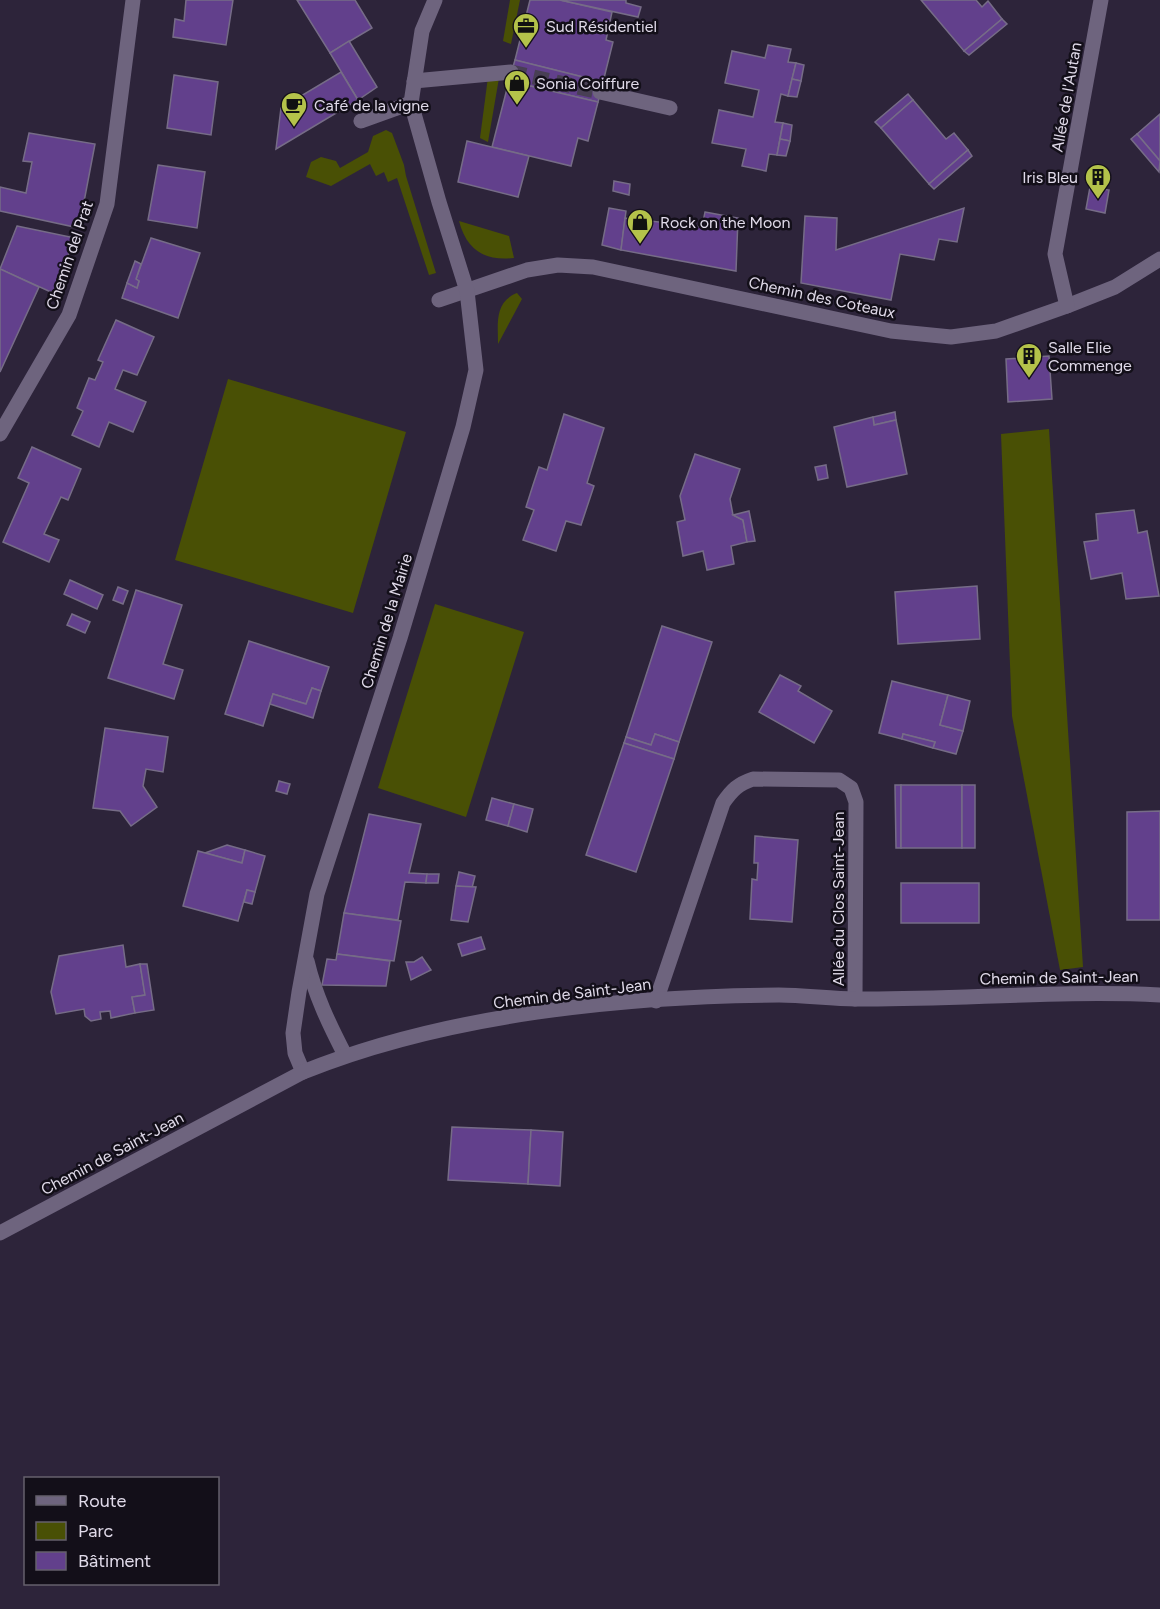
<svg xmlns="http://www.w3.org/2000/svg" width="1160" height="1609" font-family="Figtree,sans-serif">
	<rect width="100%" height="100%" fill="#2d243a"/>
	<g fill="#495005">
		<path d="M510 0H520L511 44 503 41Z"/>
		<path d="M488 77 499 78 488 142 480 138Z"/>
		<path d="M386 130 392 133 404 165 406 176 436 273 429 275 397 178 388 182 384 172 376 176 370 164 331 186 306 177 311 162 321 157 336 161 340 168 368 152 373 136Z"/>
		<path d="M459 221 509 236 514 258C485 261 467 251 459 221Z"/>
		<path d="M517 293 522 299 498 344C498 324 494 302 517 293Z"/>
		<path d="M228 379 406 432 353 613 175 560Z"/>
		<path d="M1049 429 1083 967 1060 970 1012 716 1001 434Z"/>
		<path d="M435 604 524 632 466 817 378 788Z"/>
	</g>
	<g fill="#62408c" stroke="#766c87" stroke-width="1.5">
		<path d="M186 0H233L226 45 173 37 175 19 184 21Z"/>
		<path d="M297 0H355L372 28 330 53Z"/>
		<path d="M530 0H560L612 12 606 40 613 42 603 82 515 60Z"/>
		<path d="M560 0H626V3L641 7 638 17Z"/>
		<path d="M921 0H976L982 7 988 1 1002 19 964 51Z"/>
		<path d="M1002 19 1007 24 969 55 964 51Z"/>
		<path d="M349 41 377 87 358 100 330 53Z"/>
		<path d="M768 45 791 49 788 62 796 63 788 96 781 94 775 122 783 123 777 155 769 154 766 171 742 166 746 149 712 143 719 110 753 117 759 90 725 83 732 51 765 58Z"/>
		<path d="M515 60 603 82 598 102 509 81Z"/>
		<path d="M796 63 804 65 801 81 792 79Z"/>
		<path d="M341 72 358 100 276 149 281 108Z"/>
		<path d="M174 75 218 82 211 135 167 128Z"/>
		<path d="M792 79 801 81 797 97 788 96Z"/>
		<path d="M509 81 598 102 588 141 578 138 571 166 492 147Z"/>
		<path d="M908 94 913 100 881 128 875 122Z"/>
		<path d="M913 100 946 139 954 133 968 150 929 184 881 128Z"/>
		<path d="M1160 114V161L1137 134Z"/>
		<path d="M783 123 792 125 790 141 780 139Z"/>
		<path d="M29 133 95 144 79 228 0 211V187L26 193 32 162 23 161Z"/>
		<path d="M1137 134 1160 161 1159 172 1131 139Z"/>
		<path d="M780 139 790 141 786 156 777 155Z"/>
		<path d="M467 141 529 156 518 197 458 182Z"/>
		<path d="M968 150 972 156 934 189 929 184Z"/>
		<path d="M158 165 205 172 197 228 148 220Z"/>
		<path d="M614 181 630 184 629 195 613 191Z"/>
		<path d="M1090 187 1109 190 1105 213 1086 209Z"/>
		<path d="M609 208 626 211 621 250 602 245Z"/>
		<path d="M964 208 957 242 939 239 934 260 900 254 891 300 801 283 805 216 837 218 836 250Z"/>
		<path d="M705 212 738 218 736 271 621 250 625 218 702 227Z"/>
		<path d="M17 226 75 238 53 293 0 269Z"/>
		<path d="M151 238 200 253 178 318 122 298 127 283 137 288 139 281 136 279Z"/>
		<path d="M135 261 141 264 136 279 139 281 137 288 127 283Z"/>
		<path d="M0 269 39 287 0 372Z"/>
		<path d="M116 320 154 337 137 375 123 370 115 389 146 402 133 432 109 422 99 447 72 435 83 411 77 408 89 378 95 380 103 362 98 360Z"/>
		<path d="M1049 356 1052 399 1008 402 1006 359Z"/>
		<path d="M895 412 896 420 874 425 873 417Z"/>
		<path d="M564 414 604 428 587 483 594 486 581 525 566 521 556 551 523 540 534 510 526 507 533 485 539 467 547 470Z"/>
		<path d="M873 417 874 425 896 420 907 474 847 487 834 427Z"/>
		<path d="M32 447 81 469 68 500 61 497 44 534 59 540 49 562 3 542 29 483 18 478Z"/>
		<path d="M695 454 740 469 730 499 733 515 743 520 747 542 731 546 734 564 707 570 703 551 683 556 677 522 685 520 680 496Z"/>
		<path d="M826 465 828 478 818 480 815 467Z"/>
		<path d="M1134 510 1138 533 1147 531 1159 596 1126 599 1122 573 1091 579 1084 542 1098 540 1096 514Z"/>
		<path d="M749 511 755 541 747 542 743 520 733 515Z"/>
		<path d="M70 580 103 595 97 609 64 594Z"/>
		<path d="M977 586 980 639 898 644 895 592Z"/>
		<path d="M118 587 128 591 123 604 113 600Z"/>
		<path d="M136 590 182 605 163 664 183 670 174 699 108 678Z"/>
		<path d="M72 614 90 622 85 633 67 625Z"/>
		<path d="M662 626 712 642 679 742 655 734 651 745 626 737Z"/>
		<path d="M249 641 329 667 321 691 312 688 306 704 273 694 263 726 225 714Z"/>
		<path d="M780 675 801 686 798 691 832 711 814 743 759 712Z"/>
		<path d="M892 681 948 695 940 725 963 731 956 754 933 748 935 742 903 734 902 739 879 733Z"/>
		<path d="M312 688 321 691 313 718 270 704 273 694 306 704Z"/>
		<path d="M948 695 970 701 963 731 940 725Z"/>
		<path d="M105 728 168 737 163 772 146 769 143 786 157 807 131 826 120 811 93 808Z"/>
		<path d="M655 734 679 742 674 759 624 743 626 737 651 745Z"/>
		<path d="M903 734 935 742 933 748 902 739Z"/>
		<path d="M624 743 674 759 636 872 586 855Z"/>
		<path d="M279 781 290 784 287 794 276 791Z"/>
		<path d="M895 785H901V848H896Z"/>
		<rect x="901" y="785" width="61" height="63"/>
		<rect x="962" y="785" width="13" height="63"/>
		<path d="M492 798 514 804 508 826 486 820Z"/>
		<path d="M514 804 533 809 527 832 508 826Z"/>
		<path d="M1160 811V920H1127V812Z"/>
		<path d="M369 814 421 824 409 873 427 874 426 883 405 882 398 920 344 913Z"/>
		<path d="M755 836 798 840 792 922 750 919 752 879 757 880 758 863H754Z"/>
		<path d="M227 845 245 850 242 863 205 853Z"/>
		<path d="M245 850 265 856 255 892 247 890 238 921 183 906 198 851 242 863Z"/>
		<path d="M459 872 475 876 472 888 456 886Z"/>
		<path d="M427 874H439L438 883H426Z"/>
		<rect x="901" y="883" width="78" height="40"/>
		<path d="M456 886 476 887 468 922 451 920Z"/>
		<path d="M247 890 255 892 252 904 244 902Z"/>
		<path d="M344 913 401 921 394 961 337 954Z"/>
		<path d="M481 937 485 949 462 956 458 944Z"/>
		<path d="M123 945 126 967 140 964 145 995 132 997 135 1013 111 1018 110 1011 100 1012 101 1019 91 1021 85 1016 84 1009 56 1014 51 992 59 956Z"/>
		<path d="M337 954 390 961 386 986 322 985 327 959 336 960Z"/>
		<path d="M422 957 431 970 411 980 406 962H414Z"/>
		<path d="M140 964H147L154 1010 135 1013 132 997 145 995Z"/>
		<path d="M452 1127 531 1130 528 1184 448 1180Z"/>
		<path d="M531 1130 563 1132 560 1186 528 1184Z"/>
	</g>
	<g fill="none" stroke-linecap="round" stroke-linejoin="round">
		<path stroke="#483f54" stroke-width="15" stroke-dasharray="15 8" stroke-linecap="butt" d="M511 72 600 92"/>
		<g stroke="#6e647e" stroke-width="15">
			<path d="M414 81 511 72"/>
			<path d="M600 92 670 108"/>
			<path d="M361 121 411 103"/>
			<path d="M439 300 527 270 558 265 593 267 891 331 951 337 996 331 1067 306 1115 287 1160 259"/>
			<path d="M1067 306 1055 254 1101 0"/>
			<path d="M0 434 69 315 107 204 133 0"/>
			<path d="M307 961C315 995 329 1024 345 1055"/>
			<path d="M656 1001 723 803C732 790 738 784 753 779L839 780 851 788 856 802 855 999"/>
			<path d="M303 1072 295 1053 293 1033 299 992 317 894 400 638 463 427 476 370 467 291 439 202 411 103 422 31 435 0"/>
			<path d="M0 1233 303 1072C447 1014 624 996 779 995 805 995 831 999 856 999 957 1000 1059 990 1160 995"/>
		</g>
	</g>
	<defs>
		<g id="office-pin" transform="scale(1.35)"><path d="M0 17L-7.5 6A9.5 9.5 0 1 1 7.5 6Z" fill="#b4c24a" stroke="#130f19"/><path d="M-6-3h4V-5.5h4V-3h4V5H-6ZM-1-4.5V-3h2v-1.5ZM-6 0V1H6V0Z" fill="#111"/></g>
		<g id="shop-pin" transform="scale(1.35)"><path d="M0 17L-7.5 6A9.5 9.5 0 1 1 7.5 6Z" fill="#b4c24a" stroke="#130f19"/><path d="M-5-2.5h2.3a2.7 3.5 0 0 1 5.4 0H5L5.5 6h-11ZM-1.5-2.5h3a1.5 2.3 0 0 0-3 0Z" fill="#111"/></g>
		<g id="cafe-pin" transform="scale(1.35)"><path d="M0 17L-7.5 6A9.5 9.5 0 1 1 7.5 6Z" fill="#b4c24a" stroke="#130f19"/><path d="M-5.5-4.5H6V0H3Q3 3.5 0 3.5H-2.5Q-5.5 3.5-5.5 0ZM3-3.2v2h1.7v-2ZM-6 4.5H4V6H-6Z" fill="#111"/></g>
		<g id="building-pin" transform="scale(1.35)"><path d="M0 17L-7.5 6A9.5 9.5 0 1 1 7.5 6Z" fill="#b4c24a" stroke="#130f19"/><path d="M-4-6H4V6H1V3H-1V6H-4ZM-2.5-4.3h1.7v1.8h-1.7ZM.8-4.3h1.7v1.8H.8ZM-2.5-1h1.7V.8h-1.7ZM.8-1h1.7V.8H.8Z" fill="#111"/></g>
	</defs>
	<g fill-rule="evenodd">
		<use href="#office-pin" x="526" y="26"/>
		<use href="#shop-pin" x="517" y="83"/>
		<use href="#cafe-pin" x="294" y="105"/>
		<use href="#building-pin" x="1098" y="177"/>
		<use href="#shop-pin" x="640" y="222"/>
		<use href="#building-pin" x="1029" y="356"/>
	</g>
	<g text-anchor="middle" stroke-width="5" stroke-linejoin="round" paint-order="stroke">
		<g font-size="16" fill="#e0dae9" stroke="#130f19" text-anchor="start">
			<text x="546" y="32">Sud Résidentiel</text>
			<text x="536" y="89">Sonia Coiffure</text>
			<text x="314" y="111">Café de la vigne</text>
			<text x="1078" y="183" text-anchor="end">Iris Bleu</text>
			<text x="660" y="228">Rock on the Moon</text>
			<text x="1048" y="353">Salle Elie<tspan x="1048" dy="18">Commenge</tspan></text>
		</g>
		<g font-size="16" fill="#e0dae9" stroke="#130f19">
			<text transform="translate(1066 97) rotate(-80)" y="6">Allée de l'Autan</text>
			<text transform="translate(69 255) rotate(-71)" y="6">Chemin del Prat</text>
			<text transform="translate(822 297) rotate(12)" y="6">Chemin des Coteaux</text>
			<text transform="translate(386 621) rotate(-73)" y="6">Chemin de la Mairie</text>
			<text transform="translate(838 899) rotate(-90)" y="6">Allée du Clos Saint-Jean</text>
			<text transform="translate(1059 977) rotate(-1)" y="6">Chemin de Saint-Jean</text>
			<text transform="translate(572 993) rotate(-7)" y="6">Chemin de Saint-Jean</text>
			<text transform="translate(112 1153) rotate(-28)" y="6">Chemin de Saint-Jean</text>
		</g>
	</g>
	<rect x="24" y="1477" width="195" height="108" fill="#130f19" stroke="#65606c" stroke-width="1.5"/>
	<rect x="36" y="1496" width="30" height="9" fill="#6e647e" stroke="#65606c" stroke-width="1.5"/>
	<text x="78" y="1507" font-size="18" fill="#e0dae9">Route</text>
	<rect x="36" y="1522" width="30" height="18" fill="#495005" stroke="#65606c" stroke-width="1.5"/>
	<text x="78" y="1537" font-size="18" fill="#e0dae9">Parc</text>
	<rect x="36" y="1552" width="30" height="18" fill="#62408c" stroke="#65606c" stroke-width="1.5"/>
	<text x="78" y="1567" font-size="18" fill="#e0dae9">Bâtiment</text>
</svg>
